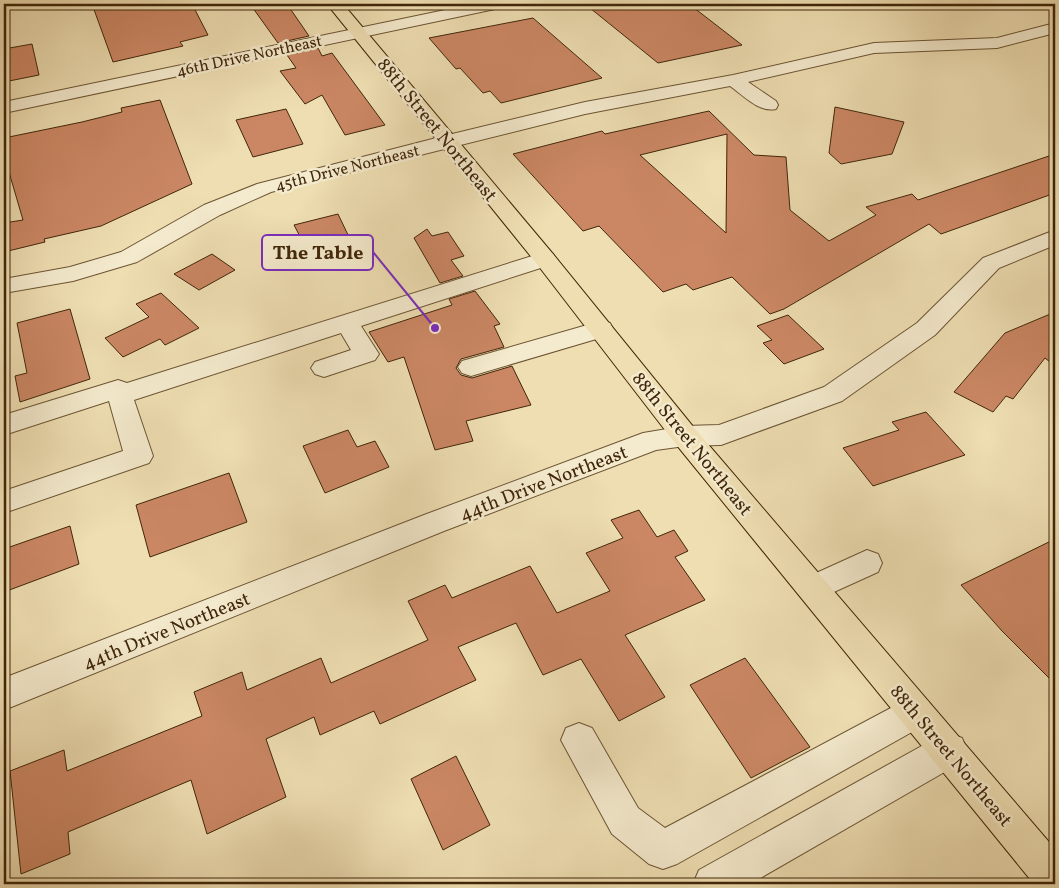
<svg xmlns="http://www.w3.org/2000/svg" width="1059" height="888" font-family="Vollkorn,serif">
	<rect width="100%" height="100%" fill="#eedeb2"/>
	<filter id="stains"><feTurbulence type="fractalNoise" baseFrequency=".004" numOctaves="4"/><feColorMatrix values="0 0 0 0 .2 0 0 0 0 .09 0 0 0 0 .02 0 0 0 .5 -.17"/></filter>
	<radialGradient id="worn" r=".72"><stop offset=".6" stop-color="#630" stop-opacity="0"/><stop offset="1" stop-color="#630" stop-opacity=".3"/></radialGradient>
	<g fill="#cb8764" stroke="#402609" fill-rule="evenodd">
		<path d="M92 4H192L208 35 180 42 183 46 113 62Z"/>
		<path d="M250 4H287L309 36 278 43Z"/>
		<path d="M585 4H689L742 45 658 63Z"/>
		<path d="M533 18 602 78 501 103 490 91 483 93 460 68 456 69 429 38Z"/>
		<path d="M32 44 39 75 4 82V49Z"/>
		<path d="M318 48 322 56 332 53 385 125 345 135 322 95 305 104 280 71 296 68 287 55Z"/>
		<path d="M160 100 192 184 101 226 44 239 45 242 4 252V223L23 220 4 155V138L82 122 122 112 121 108Z"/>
		<path d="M835 107 904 122 892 154 841 164 829 153Z"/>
		<path d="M286 109 303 144 253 157 236 120Z"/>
		<path d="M709 111 754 155 786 157 790 210 829 241 876 215 866 207 912 194 918 200 1055 154V193L941 234 929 224 784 309 770 314 732 277 693 290 686 284 663 292 599 226 583 231 513 154 602 131 605 134ZM727 134 726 233 640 155Z"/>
		<path d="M338 214 349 237 306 248 294 225Z"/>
		<path d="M427 229 432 236 448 232 464 256 451 260 463 276 440 283 414 238Z"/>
		<path d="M212 254 235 270 199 290 174 274Z"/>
		<path d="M475 291 500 324 494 326 504 347 461 359 456 368 461 375 472 378 512 366 531 405 466 421 473 441 435 450 404 357 388 362 369 332 452 305 449 299Z"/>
		<path d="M161 293 199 328 165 345 160 339 123 357 105 338 149 317 136 304Z"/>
		<path d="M70 309 90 379 20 402 15 376 27 373 17 323Z"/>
		<path d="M1055 312V366L1045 358 1013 399 1006 396 993 412 954 392 1005 333Z"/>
		<path d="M788 315 824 349 784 364 763 343 772 340 757 326Z"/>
		<path d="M926 412 965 455 873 486 843 448 899 430 892 422Z"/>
		<path d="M348 430 357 447 375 441 389 467 325 493 303 446Z"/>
		<path d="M229 473 247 522 150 557 136 505Z"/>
		<path d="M639 510 657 537 674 530 688 551 675 557 705 600 625 635 665 697 619 721 581 659 543 675 516 623 458 647 476 680 426 703 380 724 374 711 320 735 314 717 266 739 286 797 207 834 191 780 68 832 70 854 21 874 10 771 64 750 67 771 202 716 194 692 242 672 247 690 321 658 331 683 428 640 408 601 445 585 452 598 530 566 557 613 610 591 586 553 623 538 611 520Z"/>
		<path d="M70 526 79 564 4 592V549Z"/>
		<path d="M1055 539V684L1002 631 961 585Z"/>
		<path d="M745 658 810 747 751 778 690 685Z"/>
		<path d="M456 756 490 825 443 850 411 779Z"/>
	</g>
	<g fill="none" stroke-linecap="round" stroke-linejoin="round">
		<g stroke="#6c5433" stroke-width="2">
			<g id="minor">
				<path d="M474 4H503L501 7 495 9 4 113V102Z"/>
				<path d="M1055 23V33L997 48 874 53 748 82 776 101 778 105 776 109C759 113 743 95 730 86L585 114 271 192 220 215 137 262 73 281 4 293V279L70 267 121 252 204 205 257 184 448 135 585 102 733 75 874 43 997 38Z"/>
				<path d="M1055 230V245L999 268 935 335 842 401 721 445 685 446 656 450 444 531 4 710V678L424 515 643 433 685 426 719 425 824 387 917 323 983 258Z"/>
				<path d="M545 252 553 254 556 259 553 264 361 326 379 354 375 360 324 377 315 374 311 368 315 362 351 350 341 333 134 400 153 456 149 463 4 513V491L123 451 109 401 4 435V415L118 380 127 383Z"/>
				<path d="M601 321 610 323 613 329 610 335 471 376 462 373 458 367 462 361Z"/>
				<path d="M867 550 878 554 882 563 878 572 814 601 803 597 798 588 803 579Z"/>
				<path d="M916 696 928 701 933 712 928 723 677 864 663 869 649 864 612 834 561 740 566 728 579 723 592 728 638 808 665 828 904 701Z"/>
				<path d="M949 733 962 738 967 750 962 762 750 884H693L699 870 936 738Z"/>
			</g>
		</g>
		<g stroke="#402609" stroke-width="2">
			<path id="major" d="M327 4H343L553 254 695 429 1055 849V884H1034L675 443 537 264Z"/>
		</g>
		<use href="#minor" fill="#f4eacd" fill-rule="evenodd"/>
		<use href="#major" fill="#eedeb2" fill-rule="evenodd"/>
	</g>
	<g text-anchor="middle" stroke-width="5" stroke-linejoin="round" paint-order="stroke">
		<g font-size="16" fill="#402609" stroke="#f4eacd">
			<text transform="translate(249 55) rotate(-12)" y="6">46th Drive Northeast</text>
			<text transform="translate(347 167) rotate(-14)" y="6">45th Drive Northeast</text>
		</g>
		<g font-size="19" fill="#402609" stroke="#f4eacd">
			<text transform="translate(438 129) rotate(51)" y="7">88th Street Northeast</text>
			<text transform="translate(693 443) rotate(51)" y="7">88th Street Northeast</text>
			<text transform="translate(543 482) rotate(-21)" y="7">44th Drive Northeast</text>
			<text transform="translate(166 630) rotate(-22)" y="7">44th Drive Northeast</text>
			<text transform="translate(952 755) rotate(50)" y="7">88th Street Northeast</text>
		</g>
	</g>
	<path fill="none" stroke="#7b2cbf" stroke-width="2" d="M435 328L373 252"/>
	<circle fill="#7b2cbf" stroke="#f4eacd" stroke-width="2" cx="435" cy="328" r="5"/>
	<rect fill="#f4eacd" stroke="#7b2cbf" stroke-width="2" x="262" y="235" width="111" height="35" rx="5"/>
	<g font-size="20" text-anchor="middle" font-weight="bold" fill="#402609">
		<text x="318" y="259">The Table</text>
	</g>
	<rect width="1059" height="888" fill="none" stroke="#eedeb2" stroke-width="20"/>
	<rect x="5" y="5" width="1049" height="878" fill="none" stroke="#402609" stroke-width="2.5"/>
	<rect x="10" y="10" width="1039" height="868" fill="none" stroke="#402609"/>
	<rect width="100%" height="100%" filter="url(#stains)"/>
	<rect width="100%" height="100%" fill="url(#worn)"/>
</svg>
